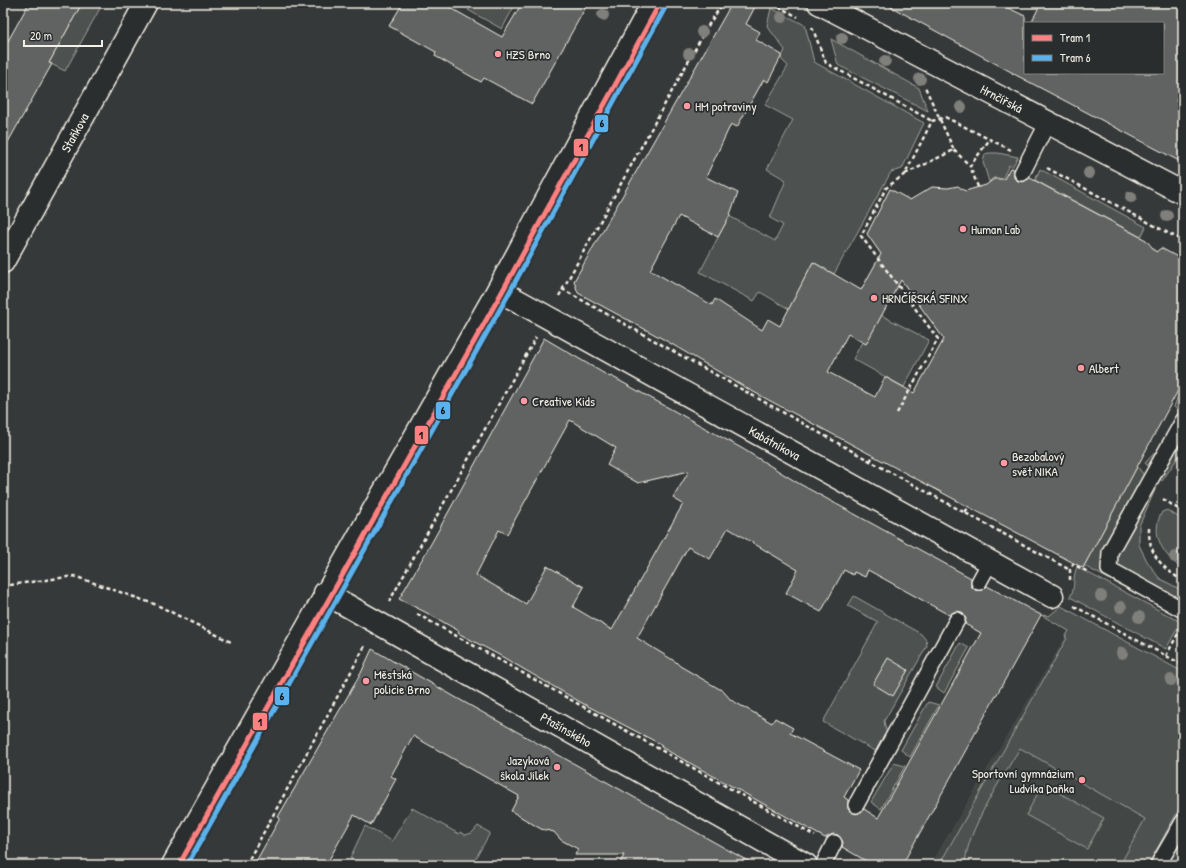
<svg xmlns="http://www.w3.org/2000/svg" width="1186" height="868" font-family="'Patrick Hand',sans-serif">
	<rect width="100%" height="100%" fill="#363939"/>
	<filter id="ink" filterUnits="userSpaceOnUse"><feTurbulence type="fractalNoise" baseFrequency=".025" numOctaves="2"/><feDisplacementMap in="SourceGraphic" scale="8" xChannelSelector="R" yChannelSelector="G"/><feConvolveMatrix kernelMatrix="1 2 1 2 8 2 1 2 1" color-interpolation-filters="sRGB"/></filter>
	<g filter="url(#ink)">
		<path fill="#434645" d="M1069 631 1183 695V865H930Z"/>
		<g fill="#4e514f" stroke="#a1a19c">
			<path d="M82 3H103L65 71 49 63Z"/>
			<path d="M472 3H516L502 29 468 10Z"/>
			<path d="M771 8 805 25 814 62 924 123 902 169 891 172 834 274 813 262 789 309 760 292 754 301 700 272 729 216 775 241 783 225 770 218 786 180 767 169 793 120 765 105 788 66 781 59 785 50 767 26Z"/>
			<path d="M831 39 919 88 928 111 838 65Z"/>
			<path d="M989 153H998L1018 157 1012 167 1009 165 1001 181 999 178H993L989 182 983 162 985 154Z"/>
			<path d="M1040 169 1146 227 1141 237 1035 180Z"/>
			<path d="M881 315 929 340 904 387 853 359 862 342Z"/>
			<path d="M1183 381V450L1162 481 1145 463 1162 445 1179 411 1174 407Z"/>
			<path d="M1137 466 1155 490 1139 526V545L1147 561 1159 578 1183 591V604L1145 584 1139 595 1084 566Z"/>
			<path d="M1167 510 1183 520V569C1164 557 1149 534 1162 512Z"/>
			<path d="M1077 567 1181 622 1166 649 1070 597C1076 587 1072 577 1077 567Z"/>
			<path d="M854 596 921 634 926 640 927 646 884 721 887 735 877 752 823 722 878 622 848 606Z"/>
			<path d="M1061 606 1183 672V802L1148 865H1120L1145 819 1020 748C1002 778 966 831 965 865H939L1067 638 1065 637 1069 631 1041 615 1049 616Z"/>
			<path d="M960 643 969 648 944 693 936 687Z"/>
			<path d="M928 702 939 705 910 757 901 750Z"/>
			<path d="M894 763 905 766 881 809 871 802Z"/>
			<path d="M1043 784 1104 818 1087 849 1026 815Z"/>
			<path d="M412 808 459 834 460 832 465 835 472 833 478 826 490 833 472 865H351L354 860 350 858 365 826 392 841Z"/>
		</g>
		<g fill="#616362" stroke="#f4f1e8" fill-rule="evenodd">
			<path d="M29 3H82L49 63 52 64 3 151V50Z"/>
			<path d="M403 3H442L502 37 522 3H588L532 104 484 78 481 82 435 56 436 52 389 26Z"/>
			<path d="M732 3H757L746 24 760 32 756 40 782 55 768 82 764 79 737 127 731 124 706 177 738 193 729 217 718 237 679 216 650 270 712 305 715 299 762 330 768 319 780 326 813 262 861 290 881 254 867 234 890 189 910 200 932 187 948 188 958 186 965 191 986 185 994 179H1004L1010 168 1014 169V178L1018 181 1023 182 1030 178 1146 240 1156 252 1161 248 1183 260V381L1083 568 748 389 663 339 578 293 574 281ZM901 280 944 339 914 393 885 377 875 397 828 372 848 334 866 344Z"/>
			<path d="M884 3H998L1025 16V73H1163V23H1031L1041 3H1183V87L1176 101 1183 105V163L1012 73H1013Z"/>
			<path d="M544 338 610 377 611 376 743 449 798 483 971 578V586L975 590H983L987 586 1041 615 902 865H873L842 847 843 842 838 835 833 834 825 838 661 747 662 745 582 703 501 656 458 633 459 631 427 613 399 599 432 542ZM570 420 616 448 607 465 638 483 689 471 673 498 683 504 612 630 573 607 584 587 547 566 526 604 476 575 499 530 507 534ZM728 528 798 570 786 593 821 612 844 570 853 575 854 572 865 577 868 570 949 615 956 611 962 612 966 619 965 624 981 633 878 818 864 809 856 814 848 809V800L844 797 859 770 790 733 793 728 775 718 772 723 731 700 723 691 680 666 676 662 637 638 688 547 710 559Z"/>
			<path d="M372 649 455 697 755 865H619L624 855H575L578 849 561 840 554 832 541 829 511 811 519 796 413 736 391 776 396 779 371 825 354 815 326 865H254L280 818 278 817 361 673Z"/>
			<path d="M888 658 908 670 893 696 873 684Z"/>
		</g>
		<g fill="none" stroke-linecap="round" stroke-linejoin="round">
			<g stroke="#f4f1e8" stroke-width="18">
				<g id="service">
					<path d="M1022 173 1048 122"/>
					<path d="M1183 421 1110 552 1109 569 1183 610"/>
					<path d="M979 582 990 562"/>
					<path d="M856 805 957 620"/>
					<path d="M823 865 834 843"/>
					<path d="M1158 865 1183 822"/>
				</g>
			</g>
			<g stroke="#f4f1e8" stroke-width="25">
				<g id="minor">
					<path id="s1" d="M819 3 1183 193"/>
					<path id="s2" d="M3 262 146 3"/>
					<path id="s3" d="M498 290 1052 596"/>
					<path id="s4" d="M325 593 806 865"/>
				</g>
			</g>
			<g stroke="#f4f1e8" stroke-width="25">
				<path id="tertiary" d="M173 865 498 290 653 3"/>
			</g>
			<g stroke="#f4f1e8" stroke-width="2.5" stroke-dasharray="4 3" stroke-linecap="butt">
				<path d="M772 3 798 17"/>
				<path d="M812 27 826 63 932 121"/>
				<path d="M954 150 970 166"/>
				<path d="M1047 168 1183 241"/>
				<path d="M905 174 954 150 925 87"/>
				<path d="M3 184 5 185"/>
				<path d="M978 187 970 166 990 139"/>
				<path d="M562 289 870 461 1070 570"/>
				<path d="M559 296 709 24 723 3"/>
				<path d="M897 413 938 339 861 236 886 188 905 174 932 121 945 117 1011 150"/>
				<path d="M870 461 873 456"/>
				<path d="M1163 499 1183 512"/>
				<path d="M965 512 969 507"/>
				<path d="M1149 528C1148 554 1162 568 1183 581"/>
				<path d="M1070 580V570L1073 564 1088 572"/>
				<path d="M3 586 74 576 157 605 233 643"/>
				<path d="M389 602 536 337"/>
				<path d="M1074 606 1183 665"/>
				<path d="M417 614 815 836"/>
				<path d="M1166 656 1180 630"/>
				<path d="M246 865 366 644"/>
			</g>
			<use href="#service" stroke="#2a2d2e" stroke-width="15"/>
			<use href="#minor" stroke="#2a2d2e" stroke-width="22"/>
			<use href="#tertiary" stroke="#2a2d2e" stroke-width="22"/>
			<g stroke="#2a2d2e" stroke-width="8">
				<path id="tram-1" d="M179 865 502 292 660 3"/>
			</g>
			<g stroke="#2a2d2e" stroke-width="8">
				<path id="tram-2" d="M187 865 508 295 666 6"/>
			</g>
			<use href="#tram-1" stroke="#ff8080" stroke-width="5"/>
			<use href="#tram-2" stroke="#5cb2ec" stroke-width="5"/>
		</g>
		<g fill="#7f7f7c">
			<circle cx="603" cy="15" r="6"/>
			<circle cx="782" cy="17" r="6"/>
			<circle cx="702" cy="32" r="6"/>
			<circle cx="842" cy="38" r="6"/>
			<circle cx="689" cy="54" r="6"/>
			<circle cx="885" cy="61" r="6"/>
			<circle cx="920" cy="79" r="6"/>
			<circle cx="961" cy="107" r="6"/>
			<circle cx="1089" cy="173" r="6"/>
			<circle cx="1131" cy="197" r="6"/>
			<circle cx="1167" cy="216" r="6"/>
			<circle cx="1175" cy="557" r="6"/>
			<circle cx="1101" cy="596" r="6"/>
			<circle cx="1121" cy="607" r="6"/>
			<circle cx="1139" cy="617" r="6"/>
			<circle cx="1122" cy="653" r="6"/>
			<circle cx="1171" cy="680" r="6"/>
		</g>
	</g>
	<g fill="#ff9aa2" stroke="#2a2d2e" stroke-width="1.5">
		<circle cx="498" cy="54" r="4"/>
		<circle cx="687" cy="106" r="4"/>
		<circle cx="963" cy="229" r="4"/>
		<circle cx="874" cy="298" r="4"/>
		<circle cx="1081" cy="368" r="4"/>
		<circle cx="524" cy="401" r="4"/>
		<circle cx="1004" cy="463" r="4"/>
		<circle cx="366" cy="681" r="4"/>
		<circle cx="557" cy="767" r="4"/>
		<circle cx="1082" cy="780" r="4"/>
	</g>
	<g text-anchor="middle" stroke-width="3.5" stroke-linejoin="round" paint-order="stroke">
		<g font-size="13" fill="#f4f1e8" stroke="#2a2d2e" text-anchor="start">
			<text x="506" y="59">HZS Brno</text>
			<text x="695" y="111">HM potraviny</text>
			<text x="971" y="234">Human Lab</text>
			<text x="882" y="303">HRNČÍŘSKÁ SFINX</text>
			<text x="1089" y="373">Albert</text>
			<text x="532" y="406">Creative Kids</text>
			<text x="1012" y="461">Bezobalový<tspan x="1012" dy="15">svět NIKA</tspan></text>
			<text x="374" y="679">Městská<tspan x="374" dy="15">policie Brno</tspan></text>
			<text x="549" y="765" text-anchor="end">Jazyková<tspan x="549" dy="15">škola Jílek</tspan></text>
			<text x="1074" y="778" text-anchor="end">Sportovní gymnázium<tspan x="1074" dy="15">Ludvíka Daňka</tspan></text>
		</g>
		<g font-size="13" fill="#f4f1e8" stroke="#2a2d2e">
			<text dy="5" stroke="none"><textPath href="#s1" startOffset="206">Hrnčířská</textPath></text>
			<text dy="5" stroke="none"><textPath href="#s2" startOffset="148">Staňkova</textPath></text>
			<text dy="5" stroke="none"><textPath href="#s3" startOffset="316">Kabátníkova</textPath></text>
			<text dy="5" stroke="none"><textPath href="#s4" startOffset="277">Ptašínského</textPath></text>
		</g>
	</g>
	<g stroke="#2a2d2e" stroke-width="1.5">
		<rect x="594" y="114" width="15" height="19" rx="4" fill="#5cb2ec"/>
		<rect x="573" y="138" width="16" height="19" rx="4" fill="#ff8080"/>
		<rect x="435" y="401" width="16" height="19" rx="4" fill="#5cb2ec"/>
		<rect x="414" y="425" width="15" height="20" rx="4" fill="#ff8080"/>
		<rect x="274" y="686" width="16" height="20" rx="4" fill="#5cb2ec"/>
		<rect x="252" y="712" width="16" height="19" rx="4" fill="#ff8080"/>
	</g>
	<g font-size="11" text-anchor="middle" font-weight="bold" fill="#111">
		<text x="602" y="127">6</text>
		<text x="581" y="151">1</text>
		<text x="443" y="414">6</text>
		<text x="421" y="439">1</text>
		<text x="282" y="700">6</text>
		<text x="260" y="726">1</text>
	</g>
	<rect width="1186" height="868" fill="none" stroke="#2a2d2e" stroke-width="16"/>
	<rect x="8" y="8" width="1170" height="852" fill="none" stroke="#f4f1e8" stroke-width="1.5" filter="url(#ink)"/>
	<rect x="1024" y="22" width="140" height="52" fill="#2a2d2e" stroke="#7b7b78"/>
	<rect x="1032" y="35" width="20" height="6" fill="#ff8080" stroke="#7b7b78"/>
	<text x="1060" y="42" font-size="12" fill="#f4f1e8">Tram 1</text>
	<rect x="1032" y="55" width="20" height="6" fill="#5cb2ec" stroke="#7b7b78"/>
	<text x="1060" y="62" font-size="12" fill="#f4f1e8">Tram 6</text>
	<path d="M24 40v6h78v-6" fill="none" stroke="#f4f1e8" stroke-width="2"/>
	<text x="30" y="40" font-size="12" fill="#f4f1e8" stroke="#2a2d2e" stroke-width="3" paint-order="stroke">20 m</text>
</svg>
